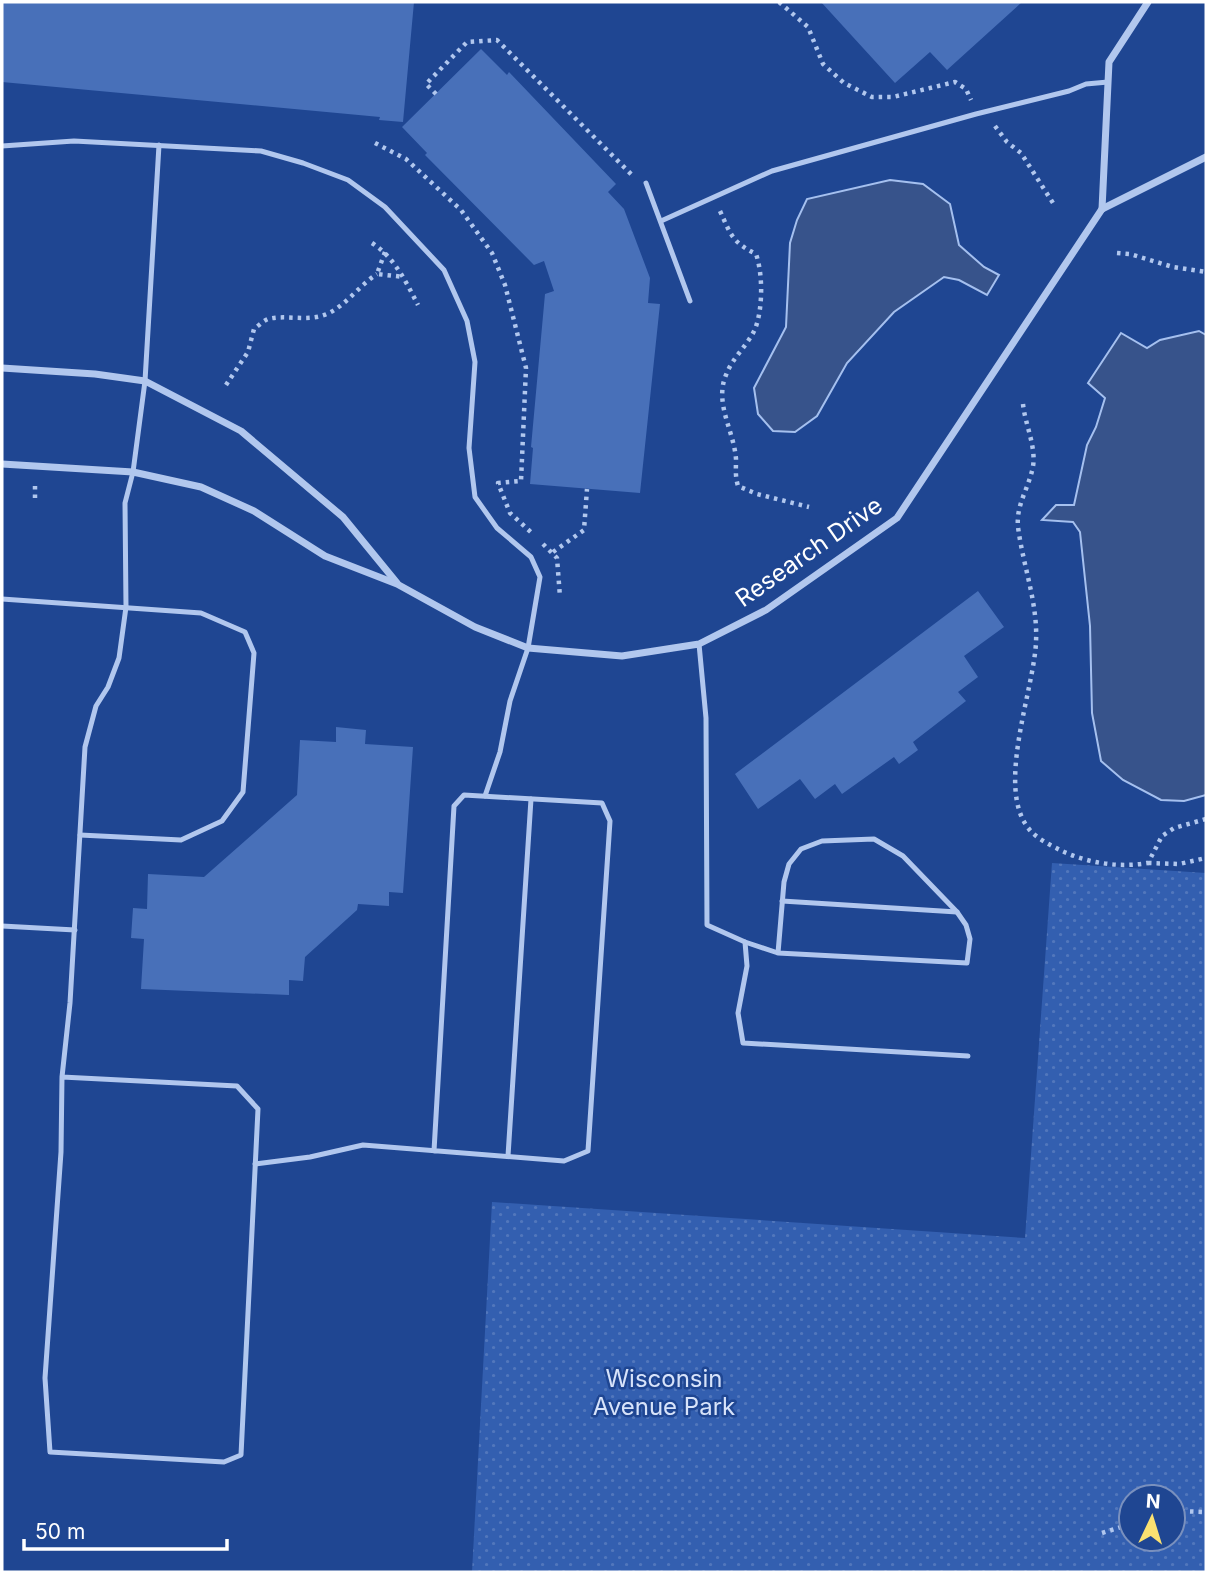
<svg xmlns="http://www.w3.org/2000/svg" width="1208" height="1574" font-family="Inter,sans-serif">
	<defs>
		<pattern id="park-dots" width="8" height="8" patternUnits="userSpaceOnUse" patternTransform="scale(1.75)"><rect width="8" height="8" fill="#335fb0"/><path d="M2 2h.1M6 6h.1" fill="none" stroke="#5277bc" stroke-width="1.8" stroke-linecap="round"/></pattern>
	</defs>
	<rect width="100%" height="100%" fill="#1f4692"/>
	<path fill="url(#park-dots)" fill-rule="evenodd" d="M1052 863 1206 873V1572H472L492 1202 1025 1238ZM1131 1497H1173V1539H1131Z"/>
	<g fill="#37538b" stroke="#a5c0ef" stroke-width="2">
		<path d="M890 180 923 184 950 204 959 245 984 267 999 275 987 295 959 280 944 277 894 312 847 363 817 416 795 432 773 431 758 414 754 388 786 327 790 243 797 220 807 199Z"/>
		<path d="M1199 331 1206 335V795L1184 801 1161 800 1123 780 1101 761 1092 713 1090 626 1080 532 1073 522 1042 520 1056 505H1074L1087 445 1096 427 1105 398 1088 383 1121 333 1147 348 1160 340Z"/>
	</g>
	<g fill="#4870b9">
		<path d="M2 2H414L403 122 379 120 380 117 2 82Z"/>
		<path d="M821 2H1022L947 70 930 52 895 83Z"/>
		<path d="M481 49 507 75 509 72 616 184 608 192 624 209 650 278 648 303 660 304 640 493 530 484 533 448 531 447 545 294 554 291 544 261 534 265 425 155 427 153 402 127Z"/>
		<path d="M978 591 1004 627 964 656 978 677 958 692 966 701 913 742 918 750 899 764 894 757 842 794 835 784 815 799 800 779 758 809 735 774Z"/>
		<path d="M336 727 366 730 365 744 413 747 403 893 389 892V906L358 904 357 910 305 957 303 981 289 980V995L141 989 144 939 131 938 133 908 147 909 148 874 204 877 297 795 300 740 336 742Z"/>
	</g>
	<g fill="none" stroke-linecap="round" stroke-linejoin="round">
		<g stroke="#b1c7ee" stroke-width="4.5" stroke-dasharray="3.5 5" stroke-linecap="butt">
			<path d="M779 2 808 27 823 64 844 83 872 97H893L955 82 966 89 971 100"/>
			<path d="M436 94 426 84 467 42 497 40 633 176"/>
			<path d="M995 126 1007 142 1021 153 1053 203"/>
			<path d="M375 143 406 159 461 210 492 253 505 285 526 368 521 481 498 483 510 513 534 535"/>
			<path d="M720 211C731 235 732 242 756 254 763 274 763 309 755 329 748 345 732 358 726 375 714 403 734 431 736 459 736 469 735 476 738 486L757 494 809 507"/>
			<path d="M372 243C395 258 406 282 418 305"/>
			<path d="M385 252 377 274 404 277"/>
			<path d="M1117 253 1130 254 1173 267 1206 272"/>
			<path d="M226 385 248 352 254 329C258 326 263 321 268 319 287 314 309 323 329 313 347 304 360 285 377 274"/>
			<path d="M1023 404C1025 425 1038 450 1032 471 1027 491 1016 506 1018 527 1023 566 1038 603 1036 642 1034 690 995 788 1029 829 1036 838 1050 845 1060 850 1087 863 1118 868 1148 863L1162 836 1174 828 1206 819"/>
			<path d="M35 498V483"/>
			<path d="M543 544 557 558 560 597"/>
			<path d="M553 552 584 530 587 489"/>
			<path d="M1148 863 1179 864 1206 858"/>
			<path d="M1173 1511 1206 1512"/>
			<path d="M1102 1533 1131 1524"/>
		</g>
		<g stroke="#b1c7ee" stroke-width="5">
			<path d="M2 146 74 141 261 151 303 163 348 180 385 207 444 270 467 321 475 362 469 448 475 497 497 528 531 557 540 577 528 648 510 701 500 752 485 796"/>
			<path d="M646 183 690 301"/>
			<path d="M661 221 772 171 976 114 1069 91 1086 84 1108 82"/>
			<path d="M2 599 201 613 245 632 254 653 243 792 222 821 181 840 80 835"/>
			<path d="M699 644 706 718 707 925 745 942 747 966 738 1013 743 1043 968 1056"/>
			<path d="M782 901 957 912"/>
			<path d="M2 926 75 930"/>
			<path d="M745 942 778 953 967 963 970 939 966 925 957 912 903 856 874 839 822 841 801 849 789 864 784 882 778 953"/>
			<path d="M62 1077 237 1086 258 1109 241 1455 224 1462 50 1452 45 1378 61 1152 62 1077 70 1003 85 747 96 706 108 687 119 658 126 607 125 503 133 472 145 381 159 145"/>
			<path d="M508 1156 531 799"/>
			<path d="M255 1164 310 1157 363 1145 564 1161 588 1151 610 821 602 803 464 795 454 806 434 1151"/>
		</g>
		<g stroke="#b1c7ee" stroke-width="7">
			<path d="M1102 209 1109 62 1148 2"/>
			<path d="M2 368 95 374 145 381 241 431 343 517 397 583"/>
			<path d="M2 464 133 472 201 487 254 511 325 556 397 584 475 627 528 648 622 656 699 644 766 610 897 518 1102 209 1206 157"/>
		</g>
	</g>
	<g text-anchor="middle" stroke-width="5" stroke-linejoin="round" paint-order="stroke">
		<g font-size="24" fill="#fff" stroke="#1f4692">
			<text transform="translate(809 552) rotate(-35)" y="8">Research Drive</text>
		</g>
		<g font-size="24" fill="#d7e3fa" stroke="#1f4692">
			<text x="664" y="1387">Wisconsin<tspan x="664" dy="28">Avenue Park</tspan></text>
		</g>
	</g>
	<rect width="1208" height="1574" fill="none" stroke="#ffffff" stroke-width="7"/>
	<g transform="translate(1152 1518) rotate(4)"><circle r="33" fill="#1f4692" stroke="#7990be" stroke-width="2"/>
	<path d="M0-5L12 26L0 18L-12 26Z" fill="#fbe171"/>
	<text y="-10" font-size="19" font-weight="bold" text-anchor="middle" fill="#ffffff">N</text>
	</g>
	<path d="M24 1539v10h203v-10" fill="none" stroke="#ffffff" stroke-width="3.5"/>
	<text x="35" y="1539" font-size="21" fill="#ffffff" stroke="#1f4692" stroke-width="5" paint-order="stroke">50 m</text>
</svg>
